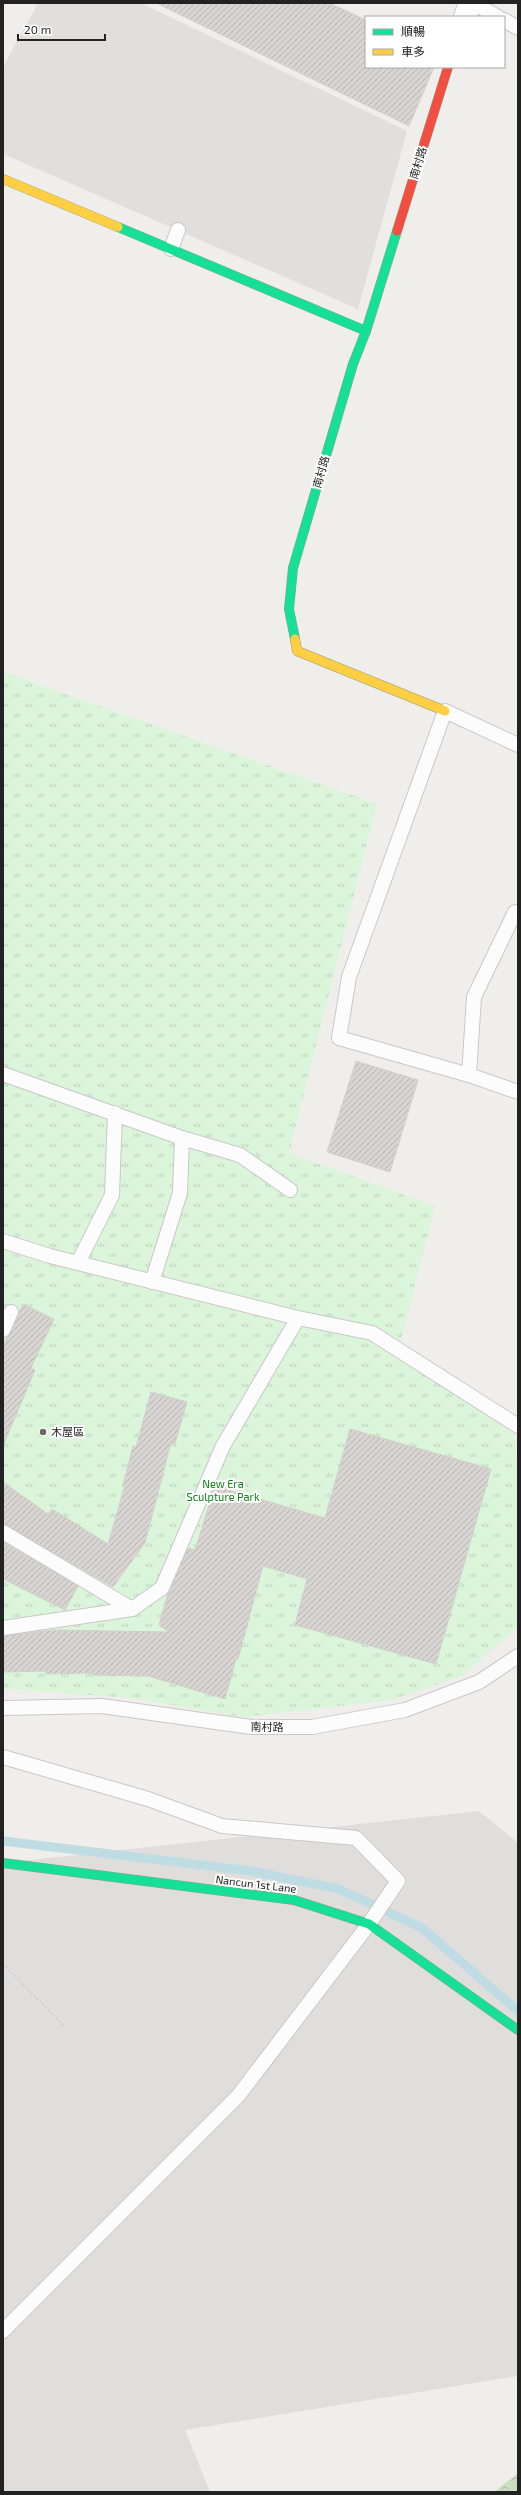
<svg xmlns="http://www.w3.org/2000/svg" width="521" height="2495" font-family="'Exo 2','Noto Sans TC',sans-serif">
	<defs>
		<pattern id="forest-crowns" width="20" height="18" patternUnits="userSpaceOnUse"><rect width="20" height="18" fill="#cbdec1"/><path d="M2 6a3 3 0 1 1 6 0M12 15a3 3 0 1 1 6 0" fill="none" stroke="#aebea6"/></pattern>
		<pattern id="park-tufts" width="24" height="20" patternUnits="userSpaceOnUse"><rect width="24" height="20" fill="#daf5da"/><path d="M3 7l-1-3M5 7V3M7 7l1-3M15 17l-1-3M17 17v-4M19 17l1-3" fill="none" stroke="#bbd2bb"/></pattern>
		<pattern id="building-hatch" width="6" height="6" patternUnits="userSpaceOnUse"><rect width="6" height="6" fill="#d7d4d2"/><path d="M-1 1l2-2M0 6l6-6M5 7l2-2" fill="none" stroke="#b8b6b4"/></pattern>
	</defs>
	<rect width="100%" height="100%" fill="#f0eeeb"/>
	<path fill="#dfdedc" d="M479 1811 518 1843V2376L185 2430 210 2492H3V1863Z"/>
	<path fill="url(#forest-crowns)" d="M518 2473V2492H494Z"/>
	<path fill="url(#park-tufts)" d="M3 672 377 804 289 1153 435 1206 397 1357 514 1434 518 1475V1626L464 1675 391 1700 242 1717 132 1698 3 1689Z"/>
	<path fill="#e0dfde" d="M38 3H141L407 131 358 309 3 154V67Z"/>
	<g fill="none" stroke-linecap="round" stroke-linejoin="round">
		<path stroke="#bfdbe3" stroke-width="9" d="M3 1841 251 1871 339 1889 422 1928 518 2011"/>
	</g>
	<g fill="url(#building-hatch)" stroke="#d3d0cc">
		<path d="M156 3H329L366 20V67H434L409 126Z"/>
		<path d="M356 1061 418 1080 390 1172 327 1152Z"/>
		<path d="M23 1304 54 1319 31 1368 35 1370 3 1446V1346Z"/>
		<path d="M151 1392 187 1402 175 1444 171 1443 145 1543 113 1587 3 1524V1482L48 1514 52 1509 108 1544 125 1485H123L133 1446 136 1447Z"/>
		<path d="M350 1429 491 1469 436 1664 295 1625 307 1579 263 1566 238 1659H236L225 1699 148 1676 93 1675V1673L46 1674V1671L3 1672V1636L54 1630 169 1632 159 1625 168 1593 188 1548 195 1550 215 1486 325 1518Z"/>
		<path d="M3 1542 78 1586 65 1610 3 1579Z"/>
	</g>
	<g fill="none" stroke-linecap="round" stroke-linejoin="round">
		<g stroke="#c9c8c7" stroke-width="16">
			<g id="lane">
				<path d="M473 3 498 17"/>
				<path d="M504 20 518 28"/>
				<path d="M171 249 178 230"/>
				<path d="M518 745 445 711 349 977 339 1038 469 1075 518 1092"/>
				<path d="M3 1074 182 1138 240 1155 290 1190"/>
				<path d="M469 1075 474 997 515 912"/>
				<path d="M3 1241 50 1256 298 1318 372 1333 518 1426"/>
				<path d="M78 1263 112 1195 115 1113"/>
				<path d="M152 1282 180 1193 182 1138"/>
				<path d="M3 1330 11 1312"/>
				<path d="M3 1532 132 1609"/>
				<path d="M3 1628 132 1609 162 1588 223 1446 298 1318"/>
				<path d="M3 1708 102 1706 251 1727H312L405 1710 479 1682 518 1656"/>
				<path d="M3 1757 148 1799 222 1826 356 1838 398 1881 369 1924 238 2096 3 2331"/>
			</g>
		</g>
		<g stroke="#c9c8c7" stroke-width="24">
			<path id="street" d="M465 17 470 3"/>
		</g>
		<g stroke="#999a82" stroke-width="10">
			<g id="fast">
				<path d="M118 227 366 331"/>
				<path d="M295 639 289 609 293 568 353 364 366 331 397 231"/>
				<path d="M3 1863 294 1900 369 1924 518 2030"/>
			</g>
		</g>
		<g stroke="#999a82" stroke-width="10">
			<g id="slow">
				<path d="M3 179 118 227"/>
				<path d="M295 639 297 651 445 711"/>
			</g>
		</g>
		<g stroke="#999a82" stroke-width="10">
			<path id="jam" d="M397 231 448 67"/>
		</g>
		<path stroke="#dccecd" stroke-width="2.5" stroke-dasharray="2 2" stroke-linecap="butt" d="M3 1964 65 2027"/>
		<use href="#lane" stroke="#fdfcfc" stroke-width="14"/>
		<use href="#street" stroke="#fdfcfc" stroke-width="22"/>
		<use href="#fast" stroke="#16e098" stroke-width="9"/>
		<use href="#slow" stroke="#ffcf43" stroke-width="9"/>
		<use href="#jam" stroke="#f24e42" stroke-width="9"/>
	</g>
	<circle fill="#6a6968" stroke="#fff" stroke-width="1.5" cx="43" cy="1432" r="4"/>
	<g text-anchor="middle" stroke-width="4" stroke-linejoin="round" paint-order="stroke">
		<g font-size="11" fill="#222" stroke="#fff">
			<text transform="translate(418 163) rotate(-73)" y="4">南村路</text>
			<text transform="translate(321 472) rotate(-74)" y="4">南村路</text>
			<text transform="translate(267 1727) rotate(1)" y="4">南村路</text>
			<text transform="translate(256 1884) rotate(7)" y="4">Nancun 1st Lane</text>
		</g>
		<g font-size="11" fill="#222" stroke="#fff" text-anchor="start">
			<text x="51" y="1436">木屋區</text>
		</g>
		<g font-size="11" fill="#0c8416" stroke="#fff">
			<text x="223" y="1488">New Era<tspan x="223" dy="13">Sculpture Park</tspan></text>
		</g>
	</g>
	<rect width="521" height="2495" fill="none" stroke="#222222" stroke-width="8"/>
	<rect x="365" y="16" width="140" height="52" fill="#ffffff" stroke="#a7a7a7"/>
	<rect x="373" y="29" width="20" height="6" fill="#16e098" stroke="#a7a7a7"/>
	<text x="401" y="36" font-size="12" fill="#222222">順暢</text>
	<rect x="373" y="49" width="20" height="6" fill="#ffcf43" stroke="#a7a7a7"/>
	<text x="401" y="56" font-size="12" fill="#222222">車多</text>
	<path d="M18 34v6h87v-6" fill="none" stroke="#222222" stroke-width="2"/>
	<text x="24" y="34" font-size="12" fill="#222222" stroke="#ffffff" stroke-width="3" paint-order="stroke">20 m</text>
</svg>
